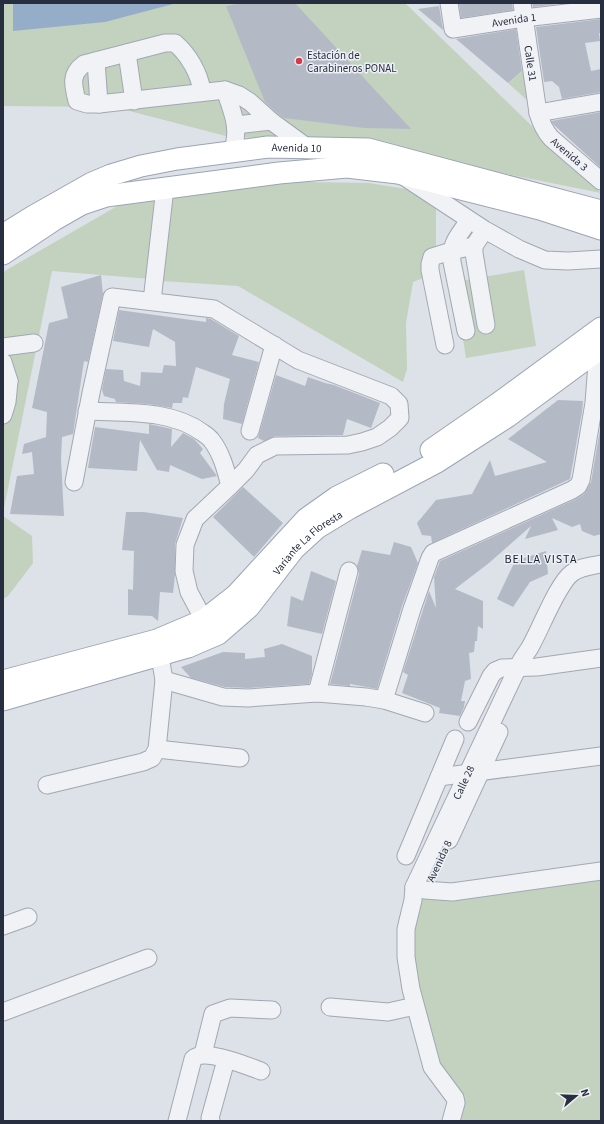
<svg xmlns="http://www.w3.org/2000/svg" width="604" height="1124" font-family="'Source Sans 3',sans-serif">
	<rect width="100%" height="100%" fill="#dde1e8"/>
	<g fill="#c2d2be">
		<path d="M3 3H405L601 193 363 145 226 136 114 107 3 106Z"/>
		<path d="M525 69 536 108 508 83Z"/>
		<path d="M245 181 369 183 418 191 436 204V277L428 276 413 282 406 323 407 369 403 382 238 286 162 281 174 190Z"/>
		<path d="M159 195 150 279 52 271 3 513V272L126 201Z"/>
		<path d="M524 270 536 346 466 358 454 282Z"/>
		<path d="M3 516 32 536 33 563 8 596 3 599Z"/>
		<path d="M601 876V1121H444L453 1087 438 1063 420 996 414 962 413 932 415 916 424 895Z"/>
	</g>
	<path fill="#96adc9" d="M13 3H177L105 22 13 31Z"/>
	<g fill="#b4bac5">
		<path d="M243 3H295L411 129 364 128 284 118 277 113 265 102 226 6Z"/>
		<path d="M459 3H512L513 10 461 18Z"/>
		<path d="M532 3H566L533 7Z"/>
		<path d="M439 6 443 30 418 9Z"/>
		<path d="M601 19V33H599L600 41 585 43 591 71 601 69V92L562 99 559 87 552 81 544 82 536 27Z"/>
		<path d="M516 29 522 71 508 83 456 39Z"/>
		<path d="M601 112V168L554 125 551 121Z"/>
		<path d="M101 275 103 294 88 362 84 361 73 434 62 437 61 459 64 516 10 514 17 476 34 474 32 452 22 454 24 444 46 437 47 412 32 408 49 323 68 318 61 287Z"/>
		<path d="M119 310 206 322V318L211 319 239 336 232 355 259 362 242 424 223 419 224 404 230 379 196 367 188 398 183 397 182 403H173L172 408 148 404 116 402 115 399 104 396 102 390 106 369 123 370 124 381 140 386 141 372 162 373 164 365 176 366 175 342 153 329 149 347 113 341Z"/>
		<path d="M276 375 305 386 308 377 325 383 334 385 380 403 371 428 347 419 343 435 275 436 264 441 258 438Z"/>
		<path d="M558 400 583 401 582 412 570 479 432 543 431 536 422 535 417 523 436 500 472 494 490 460 495 476 547 462 508 439Z"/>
		<path d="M149 424 172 429 171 447 183 433 194 439 203 449 200 453 217 476 202 479 170 465 169 472 157 470 140 440 137 471 88 468 95 427 149 434Z"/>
		<path d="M601 424V534L594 536 582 531 580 524 572 527 552 518 558 530 525 539 531 526 489 563 455 589 483 601V629L478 626 477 641H475L474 652 469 653 471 679 465 681 461 701H465L464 707 460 716 439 713 440 708 402 693 408 675 403 672 429 591 436 608 434 577 440 561 576 499 584 494 591 482Z"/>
		<path d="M243 487 283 523 254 557 213 517Z"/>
		<path d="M126 512H144L183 518 175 544V575L173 593 160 592 158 621 152 616 128 615V589L133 590 134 551 122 550Z"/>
		<path d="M394 542 411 547 418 563 402 606 377 689 350 684V686L330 684 359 574 357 566 362 550 390 555Z"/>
		<path d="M546 551 548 574 530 582 513 607 497 599 515 561Z"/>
		<path d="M311 571 336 581 322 634 287 626 291 596 303 601Z"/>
		<path d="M282 644 312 656V674L309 684 248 688 225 687 191 678 181 667 223 652 245 653V659L265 657 264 649Z"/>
	</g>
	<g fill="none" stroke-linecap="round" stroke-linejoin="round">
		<g stroke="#a2a8b2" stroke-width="19">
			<g id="minor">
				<path id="s1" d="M449 3 453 29 524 18 601 9"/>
				<path id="s2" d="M522 3 538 113C541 123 544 130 551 138L601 181"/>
				<path d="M127 53 134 101"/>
				<path d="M96 61 99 104"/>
				<path d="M225 90C232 111 241 129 232 152"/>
				<path d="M202 91C199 73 189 55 175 43H165L84 64C70 74 73 85 77 101L87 104H99L225 90 239 95 250 102 271 121 308 148"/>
				<path d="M538 113 601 102"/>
				<path d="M236 125 271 121"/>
				<path d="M406 178 485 230 519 249 545 260 568 261 601 259"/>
				<path d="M480 237 474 246V253L486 325"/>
				<path d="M152 301 165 188"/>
				<path d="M466 331 452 262C450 242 459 236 469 220"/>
				<path d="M445 345 430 270V264L432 257 451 251 474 246"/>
				<path d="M3 347 34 343"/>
				<path d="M3 362 9 381"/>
				<path d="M3 385 9 381 7 402 3 415"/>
				<path d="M87 411C125 413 171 409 203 433 206 435 210 438 212 441 222 454 226 471 230 486"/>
				<path d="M250 431 274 345"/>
				<path d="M74 482 91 393 112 297 214 309 298 360 391 396 399 404 400 418 390 428 377 437 362 442 348 445 275 446 257 455 246 470 230 486 195 519 185 545 184 571 189 592 204 620"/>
				<path d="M164 680 223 697 248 698 317 693 366 697 384 700 425 713"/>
				<path d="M317 693 349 571"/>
				<path d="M384 700 412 609 430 558 433 553 572 490 578 486 581 480 594 403 598 350"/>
				<path d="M468 722 491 676 495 671 502 668 537 667 601 658"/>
				<path d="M157 749 240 758"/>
				<path d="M439 777 601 756"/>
				<path d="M47 785 143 762 152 758 157 749 164 680 158 644"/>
				<path d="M449 840 499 732"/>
				<path d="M406 856 455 739"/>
				<path d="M414 887 425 890 452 892 601 871"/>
				<path d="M3 926 28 917"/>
				<path d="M330 1007 388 1012 415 1006"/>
				<path d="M3 1012 148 958"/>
				<path d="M203 1054 213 1014 230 1008 272 1010"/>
				<path d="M177 1121 193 1059C204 1048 247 1066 261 1071"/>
				<path d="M211 1121 210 1118 226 1060"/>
				<path id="s3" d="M451 1121 456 1103 455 1098 432 1067 411 989 406 957V929L413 900 414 887 518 667C521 660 525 655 529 649 540 631 557 584 572 573 580 567 591 566 601 564"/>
			</g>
		</g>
		<g stroke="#9ca4b4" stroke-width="23">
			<g id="major">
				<path id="s4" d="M3 235 32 217 92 183 111 175 141 166 177 159 268 147 368 149 601 211"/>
				<path d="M3 254 54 220 82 204 106 196 279 173 347 167 398 173 540 209 601 229"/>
				<path d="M431 450 496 405 601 328"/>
				<path d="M3 681 157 640 204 620 236 595 306 519 337 497 383 474"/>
				<path id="s5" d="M3 700 188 647 218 634 249 607 294 549 317 528 350 508 437 462 507 417 601 348"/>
			</g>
		</g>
		<use href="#minor" stroke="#f0f2f6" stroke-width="17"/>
		<use href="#major" stroke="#fff" stroke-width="21"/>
	</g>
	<circle fill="#d33c4c" stroke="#edf0f5" stroke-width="1.5" cx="299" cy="61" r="4"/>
	<g text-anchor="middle" stroke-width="3" stroke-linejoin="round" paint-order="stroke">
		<g font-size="11" fill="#262e3f" stroke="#edf0f5">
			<text dy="4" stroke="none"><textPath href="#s1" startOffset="88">Avenida 1</textPath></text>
			<text dy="4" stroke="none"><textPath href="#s2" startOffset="61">Calle 31</textPath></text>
			<text dy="4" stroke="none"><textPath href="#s4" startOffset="312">Avenida 10</textPath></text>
			<text dy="4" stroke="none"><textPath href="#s2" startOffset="164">Avenida 3</textPath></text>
			<text dy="4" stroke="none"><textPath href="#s5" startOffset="354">Variante La Floresta</textPath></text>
			<text dy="4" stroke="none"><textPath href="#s3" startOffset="362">Calle 28</textPath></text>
			<text transform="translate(439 861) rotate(-65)" y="4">Avenida 8</text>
		</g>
		<g font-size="11" fill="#262e3f" stroke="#edf0f5" text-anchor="start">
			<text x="307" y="59">Estación de<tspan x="307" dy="13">Carabineros PONAL</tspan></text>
		</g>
		<g font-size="12" letter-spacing="1" fill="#191f2f" stroke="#edf0f5">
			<text x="541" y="563">BELLA VISTA</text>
		</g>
	</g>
	<rect width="604" height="1124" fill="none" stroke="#262e3f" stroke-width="8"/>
	<g transform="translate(576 1096) rotate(71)" stroke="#edf0f5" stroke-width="3" paint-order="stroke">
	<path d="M0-3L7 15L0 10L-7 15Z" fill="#262e3f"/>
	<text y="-6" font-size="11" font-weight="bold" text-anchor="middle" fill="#262e3f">N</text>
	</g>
</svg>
